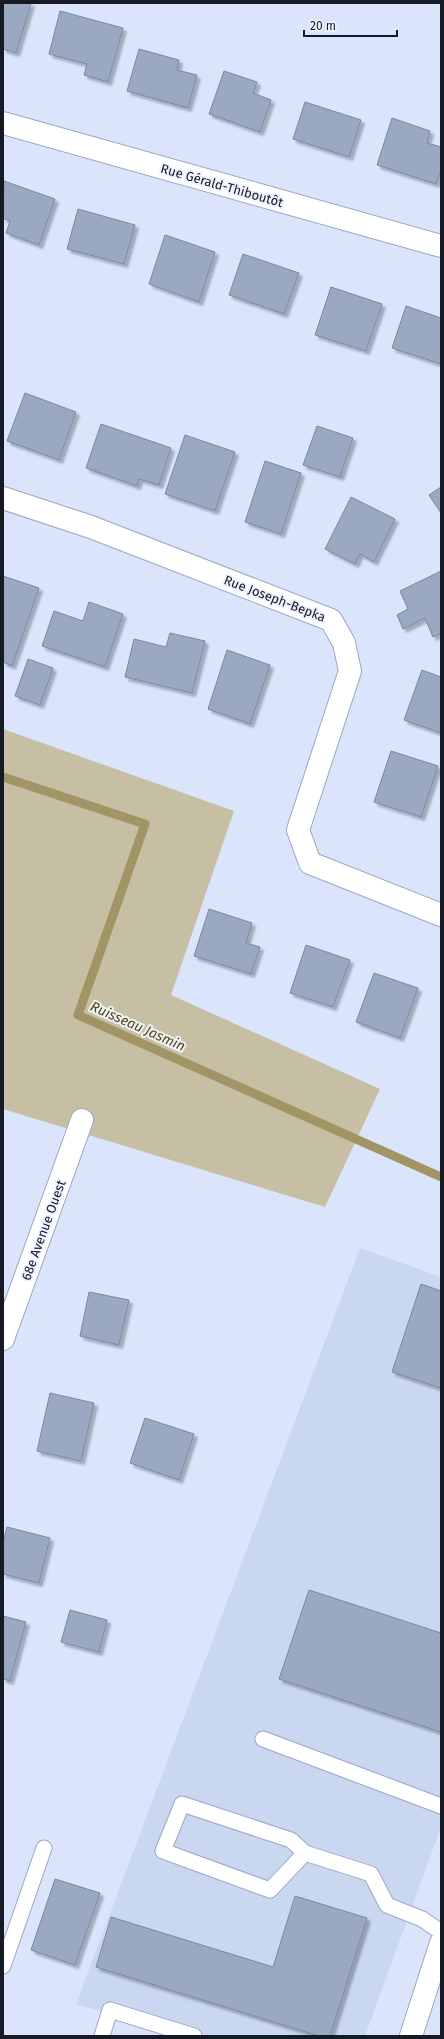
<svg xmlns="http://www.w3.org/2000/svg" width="444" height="2039" font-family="'Fira Sans',sans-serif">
	<defs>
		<filter id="shadow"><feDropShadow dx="3.5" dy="3.5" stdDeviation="1" flood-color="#0004"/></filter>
	</defs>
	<rect width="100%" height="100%" fill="#dae5fc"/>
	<path fill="#c9d7f1" d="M360 1248 441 1277V1827L365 2036H184L76 2004Z"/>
	<path fill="#c7bfa3" d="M3 729 234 811 171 995 380 1089 325 1207 3 1109Z"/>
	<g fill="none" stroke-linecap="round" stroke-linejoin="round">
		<path stroke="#a19465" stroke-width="9" d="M3 777 145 824 78 1015 441 1177"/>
	</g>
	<g fill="#9ba8c2" stroke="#7a87a0" filter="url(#shadow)">
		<path d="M3 3H31L16 53 3 49Z"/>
		<path d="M60 11 123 28 108 82 84 75 87 64 49 54Z"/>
		<path d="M139 49 179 60 177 70 197 75 188 108 127 91Z"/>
		<path d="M224 71 257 82 253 93 271 100 260 132 209 114Z"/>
		<path d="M305 102 361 120 349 157 293 139Z"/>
		<path d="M392 118 430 131 427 143 441 147V169L436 184 377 165Z"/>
		<path d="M4 181 55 199 39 245 6 233 10 221 3 218Z"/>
		<path d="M78 209 135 225 124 264 67 249Z"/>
		<path d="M165 235 215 252 199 302 149 284Z"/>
		<path d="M243 254 299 273 284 314 229 295Z"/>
		<path d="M331 287 382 304 366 351 315 335Z"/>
		<path d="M406 306 441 318V364L392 348Z"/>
		<path d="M25 393 76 412 59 460 7 441Z"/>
		<path d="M101 424 171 448 159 485 139 479 137 486 86 468Z"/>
		<path d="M317 426 353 438 340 477 303 465Z"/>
		<path d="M185 435 235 452 215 511 165 494Z"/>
		<path d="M265 461 301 473 281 534 245 522Z"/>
		<path d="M441 487V513L429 495Z"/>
		<path d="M351 497 395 519 374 562 360 554 355 564 325 549Z"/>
		<path d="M441 571V633L433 637 425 618 403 629 397 615 408 609 400 591Z"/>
		<path d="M3 576 39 588 12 666 3 662Z"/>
		<path d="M89 602 123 614 105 667 42 646 54 611 83 621Z"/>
		<path d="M170 633 205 641 192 693 125 677 134 639 166 647Z"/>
		<path d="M227 650 270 665 250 724 208 709Z"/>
		<path d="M28 659 53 668 40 705 15 696Z"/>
		<path d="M422 670 441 677V733L404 720Z"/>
		<path d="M391 751 438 766 421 817 374 802Z"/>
		<path d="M209 909 252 923 246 943 260 947 251 974 194 956Z"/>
		<path d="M306 945 350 960 333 1007 290 993Z"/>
		<path d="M374 973 418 988 400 1038 356 1022Z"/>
		<path d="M421 1284 441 1291V1388L392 1372Z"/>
		<path d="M89 1292 129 1300 119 1345 80 1336Z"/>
		<path d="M50 1393 94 1403 81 1461 37 1451Z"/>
		<path d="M145 1418 194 1434 179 1480 130 1463Z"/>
		<path d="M7 1527 50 1538 39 1583 3 1574V1542Z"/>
		<path d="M309 1590 441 1633V1732L279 1679Z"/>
		<path d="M70 1610 107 1620 99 1652 61 1642Z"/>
		<path d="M3 1616 26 1622 10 1681 3 1679Z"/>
		<path d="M55 1879 100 1893 75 1965 31 1950Z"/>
		<path d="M295 1896 367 1918 330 2036H319L96 1967 111 1917 273 1967Z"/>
	</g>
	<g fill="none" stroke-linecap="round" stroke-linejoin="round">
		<g stroke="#9aa7c1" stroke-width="17">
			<g id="service">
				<path d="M263 1739 441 1806"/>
				<path d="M305 1853 270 1890 163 1851 182 1804 291 1840 305 1853 371 1874 387 1905 422 1919 441 1932"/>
				<path d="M3 1966 44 1848"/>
				<path d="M102 2036 110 2010 194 2036"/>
			</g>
		</g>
		<g stroke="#9aa7c1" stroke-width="24">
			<g id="minor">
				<path d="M3 123 441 246"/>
				<path d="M3 498 91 527 331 620 344 643 350 671 298 830 310 863 441 915"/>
				<path d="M3 1339 82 1120"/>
				<path d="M411 2036 441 1943"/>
			</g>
		</g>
		<use href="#service" stroke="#fff" stroke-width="15"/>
		<use href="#minor" stroke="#fff" stroke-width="22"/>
	</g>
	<g text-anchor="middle" stroke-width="4" stroke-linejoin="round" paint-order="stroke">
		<g font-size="13" fill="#151a24" stroke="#edf2fe">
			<text transform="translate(222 185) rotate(16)" y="5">Rue Gérald-Thiboutôt</text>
			<text transform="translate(275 598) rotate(21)" y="5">Rue Joseph-Bepka</text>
			<text transform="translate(43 1230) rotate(-70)" y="5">68e Avenue Ouest</text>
		</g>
		<g font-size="14" font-style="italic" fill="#554609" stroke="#edf2fe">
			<text transform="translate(138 1026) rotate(24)" y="5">Ruisseau Jasmin</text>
		</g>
	</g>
	<rect width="444" height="2039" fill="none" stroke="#151a24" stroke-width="8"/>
	<path d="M304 30v6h93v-6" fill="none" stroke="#151a24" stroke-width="2"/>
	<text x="310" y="30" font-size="12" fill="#151a24" stroke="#edf2fe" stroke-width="3" paint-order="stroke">20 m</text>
</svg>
